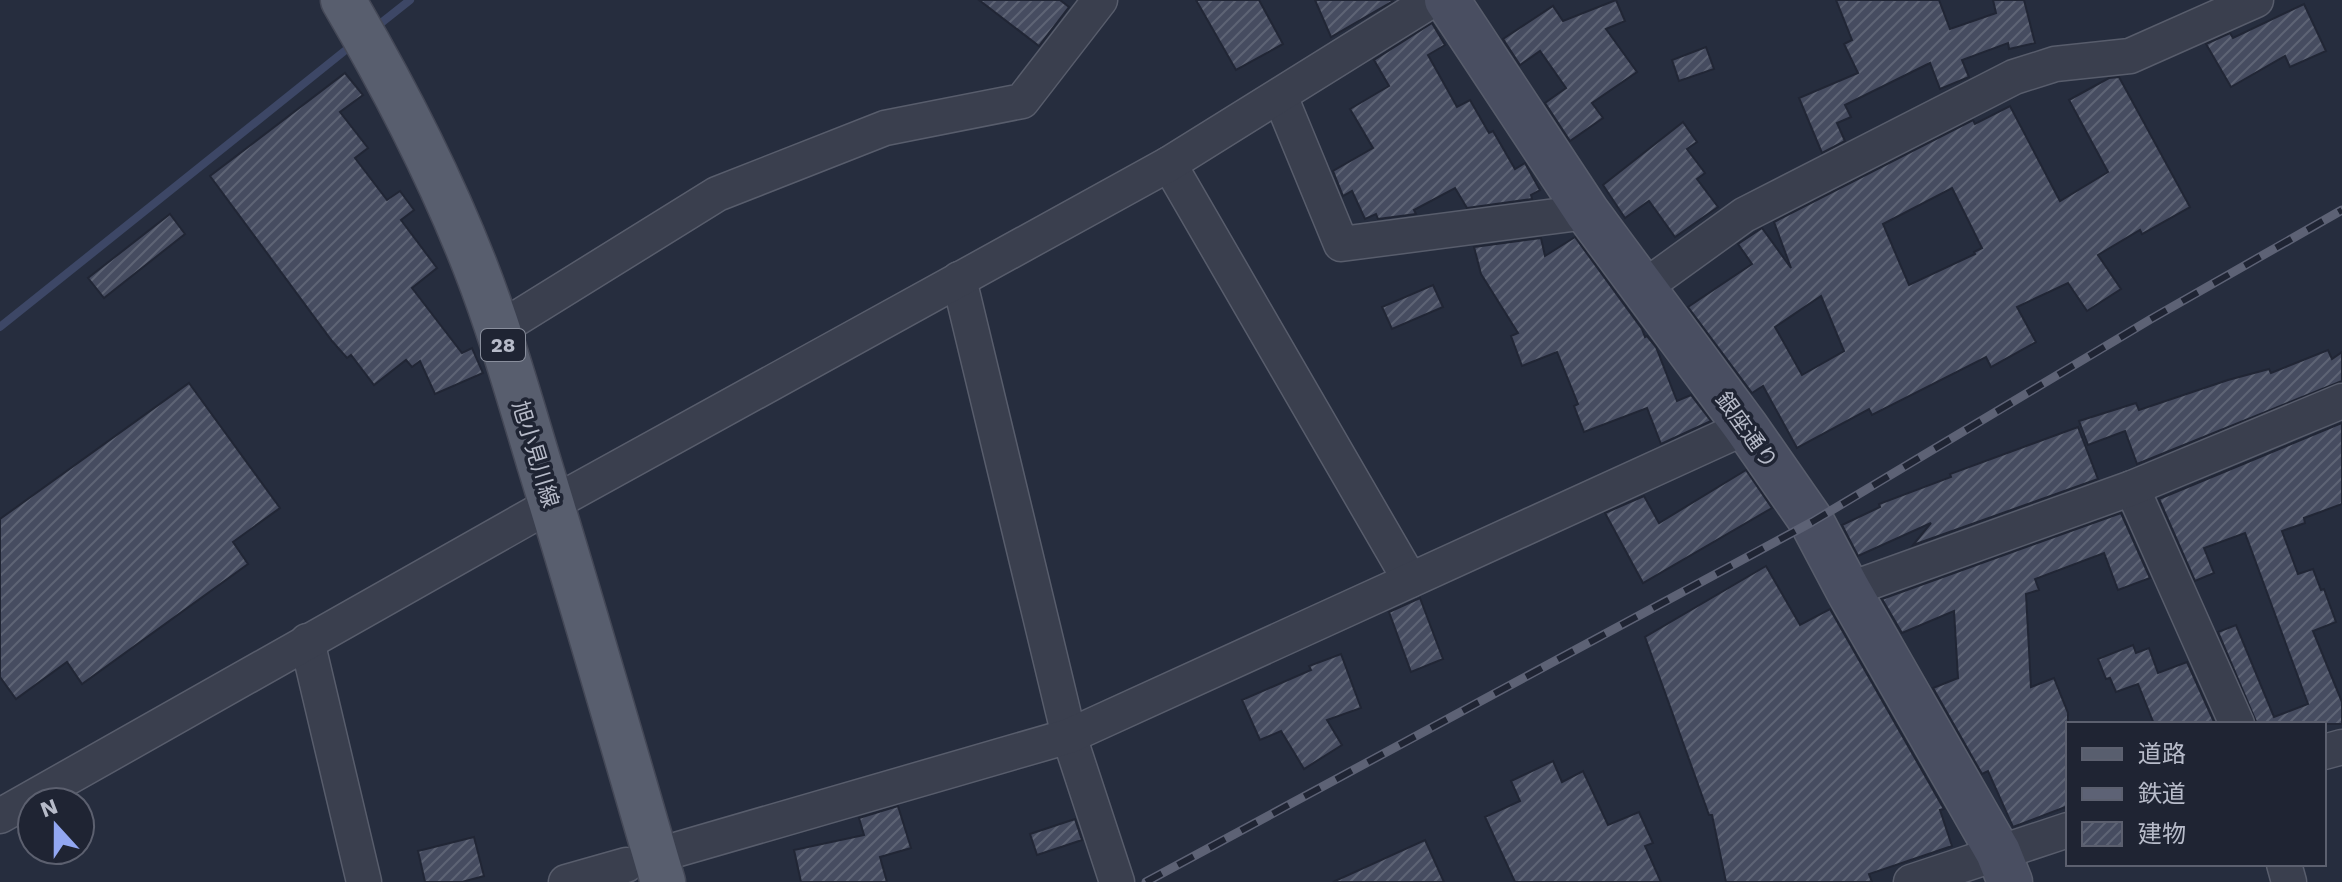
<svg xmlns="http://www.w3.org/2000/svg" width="2342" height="882" font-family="'Work Sans','Noto Sans JP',sans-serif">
	<defs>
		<pattern id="building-hatch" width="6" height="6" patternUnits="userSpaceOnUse" patternTransform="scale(2)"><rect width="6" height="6" fill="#464c60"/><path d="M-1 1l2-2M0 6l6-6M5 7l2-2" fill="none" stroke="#5e6475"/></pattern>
	</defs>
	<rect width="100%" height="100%" fill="#262d3e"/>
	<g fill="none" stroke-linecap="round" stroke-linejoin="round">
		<g stroke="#3d4766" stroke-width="8">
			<path d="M376 27 410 0"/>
			<path d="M0 327 352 45"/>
		</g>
	</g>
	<g fill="url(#building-hatch)" stroke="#212635" stroke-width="2" fill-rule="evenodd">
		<path d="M979 0H1060L1069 7 1039 46Z"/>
		<path d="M1196 0H1259L1283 44 1236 70Z"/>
		<path d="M1315 0H1392L1393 1 1331 37Z"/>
		<path d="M1616 0 1625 21 1606 29 1637 72 1592 103 1603 118 1570 141 1545 103 1566 88 1540 51 1520 65 1503 39 1553 6 1563 21Z"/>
		<path d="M1836 0H1939L1950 29 1996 13 1993 0H2024L2035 43 2009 49 2008 43 1962 60 1969 77 1940 89 1930 63 1845 105 1851 117 1837 123 1845 141 1822 153 1799 98 1858 73 1844 44 1852 40Z"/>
		<path d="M2304 4 2326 51 2290 67 2285 56 2231 87 2206 44 2230 33 2233 38Z"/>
		<path d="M1432 23 1445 45 1428 55 1457 107 1470 100 1489 133 1493 131 1515 169 1525 163 1540 190 1531 195 1532 199 1467 208 1455 188 1414 210 1416 214 1378 219 1376 214 1365 219 1352 191 1343 196 1333 171 1373 148 1350 109 1389 86 1374 60Z"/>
		<path d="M1706 47 1714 69 1679 81 1672 60Z"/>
		<path d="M345 73 363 95 340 112 368 148 355 158 387 200 400 191 414 210 401 220 437 268 412 288 462 353 472 348 483 373 435 394 420 361 412 367 406 360 374 385 351 355 347 358 332 341 210 176Z"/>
		<path d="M2119 77 2190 207 2142 234 2140 230 2098 255 2121 289 2087 311 2068 283 2017 307 2036 342 1991 367 1986 357 1872 415 1869 409 1797 448 1763 386 1752 393 1688 307 1752 264 1738 244 1762 228 1791 268 1774 222 1973 120 1975 124 2010 106 2060 201 2108 172 2069 100 2109 78ZM1952 188 1982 248 1974 252 1975 254 1909 285 1883 224ZM1821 296 1844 351 1802 375 1775 327Z"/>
		<path d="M1683 122 1697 142 1687 149 1705 173 1697 179 1718 207 1675 237 1649 201 1625 218 1603 185Z"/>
		<path d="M170 214 185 234 104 298 88 278Z"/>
		<path d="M1575 237 1642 329 1645 337 1647 336 1656 347 1677 401 1691 395 1711 421 1661 444 1647 408 1584 432 1574 406 1578 404 1557 352 1522 366 1511 336 1518 333 1481 274 1474 247 1541 238 1545 256Z"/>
		<path d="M1433 285 1443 307 1392 329 1382 307Z"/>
		<path d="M2328 350 2332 359 2342 352V381L2137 464 2125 431 2088 445 2079 421 2136 403 2139 410 2228 380 2269 369 2271 373Z"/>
		<path d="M189 383 280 508 233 542 248 564 82 684 67 662 16 699 0 677V519Z"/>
		<path d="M2342 423V504L2304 518 2305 523 2282 531 2298 574 2313 569 2321 590 2324 589 2336 622 2313 631 2342 702V724H2257L2218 632 2236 625 2274 717 2308 704 2245 533 2204 548 2214 573 2195 581 2159 499Z"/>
		<path d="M2078 427 2098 479 1913 545 1931 523 1858 556 1842 525 1880 507 1879 504 1951 477 1950 474Z"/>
		<path d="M1746 470 1772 508 1643 583 1605 513 1644 496 1659 523Z"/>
		<path d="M2121 513 2150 578 2118 590 2104 553 2035 579 2039 590 2026 594 2031 687 2054 678 2068 713V806L2013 827 1988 771 1982 774 1933 688 1958 678 1954 611 1902 633 1882 599Z"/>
		<path d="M1766 566 1800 625 1830 609 1944 809 1940 810 1952 846 1869 874 1872 882H1726L1712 815H1709L1645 637Z"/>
		<path d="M1420 598 1443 659 1411 672 1389 612Z"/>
		<path d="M2133 645 2136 653 2149 648 2158 673 2187 662 2215 724H2154L2138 684 2116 692 2110 678 2106 679 2098 659Z"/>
		<path d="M1341 654 1361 708 1327 720 1342 745 1304 769 1281 731 1260 740 1242 700 1311 670 1309 666Z"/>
		<path d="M1553 761 1562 782 1583 771 1608 825 1639 812 1653 843 1645 846 1661 882H1515L1485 817 1520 801 1511 781Z"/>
		<path d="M898 806 911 848 880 857 887 882H801L794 850 864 835 859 818Z"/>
		<path d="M1075 819 1082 840 1037 855 1030 834Z"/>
		<path d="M474 837 484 876 462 882H425L418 851Z"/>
		<path d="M1425 840 1444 882H1333Z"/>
	</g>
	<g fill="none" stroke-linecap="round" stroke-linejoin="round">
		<g stroke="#585d6c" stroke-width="37">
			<g id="street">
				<path d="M1280 96 1341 244 1587 212"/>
				<path d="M1169 164 1410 580"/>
				<path d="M959 279 1069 736 1117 882"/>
				<path d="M1643 288 1744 215 2014 77 2055 64 2130 56 2256 0"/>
				<path d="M498 330 717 194 885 128 1022 101 1100 0"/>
				<path d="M2132 488 2237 724"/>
				<path d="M1848 590 2132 488 2342 401"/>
				<path d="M307 641 364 882"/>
				<path d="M2324 752 2342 747"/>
				<path d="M0 816 552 504 1169 164 1432 0"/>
				<path d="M679 849 1069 736 1746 427"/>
				<path d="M2284 864 2289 882"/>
				<path d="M566 882 626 865"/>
				<path d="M1911 882 2068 830"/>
			</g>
		</g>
		<g stroke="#585d6c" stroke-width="47">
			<path id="secondary" d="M1447 0 1587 212 1746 427 1812 522 1848 590 1998 852 2010 882"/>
		</g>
		<g stroke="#444857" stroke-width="47">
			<path id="primary" d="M343 0C393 85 439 174 475 266 500 330 519 397 539 463 582 602 622 742 663 882"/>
		</g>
		<use href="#street" stroke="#3a3f4e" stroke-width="34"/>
		<use href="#secondary" stroke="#494e61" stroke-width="44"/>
		<use href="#primary" stroke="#585e6e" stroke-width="44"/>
		<g stroke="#5d6275" stroke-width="9">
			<path id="rail" d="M1146 882 1812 522 2151 319 2342 210"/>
		</g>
		<use href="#rail" stroke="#1f2433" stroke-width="6" stroke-dasharray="18" stroke-linecap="butt"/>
	</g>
	<g text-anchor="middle" stroke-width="7" stroke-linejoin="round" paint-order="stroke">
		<rect fill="#1f2433" stroke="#898e9c" stroke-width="2" x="481" y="329" width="44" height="32" rx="6"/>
		<g font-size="20" font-weight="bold" fill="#b7bbc9">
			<text x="503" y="352">28</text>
		</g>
		<g font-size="22" fill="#b7bbc9" stroke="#1f2433">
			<text transform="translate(1747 430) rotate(54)" y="8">銀座通り</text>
			<text transform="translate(536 454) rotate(73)" y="8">旭小見川線</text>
		</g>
	</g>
	<rect x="2066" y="722" width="260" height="144" fill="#1f2433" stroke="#5c606f" stroke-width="2"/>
	<rect x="2082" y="748" width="40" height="12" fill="#585e6e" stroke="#5c606f" stroke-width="2"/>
	<text x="2138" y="762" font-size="24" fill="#b7bbc9">道路</text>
	<rect x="2082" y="788" width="40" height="12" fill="#5d6275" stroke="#5c606f" stroke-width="2"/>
	<text x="2138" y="802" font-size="24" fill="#b7bbc9">鉄道</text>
	<rect x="2082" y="822" width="40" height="24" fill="url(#building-hatch)" stroke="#5c606f" stroke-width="2"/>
	<text x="2138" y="842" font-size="24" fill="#b7bbc9">建物</text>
	<g transform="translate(56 826) rotate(339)"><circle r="38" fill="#1f2433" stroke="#5c606f" stroke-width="2"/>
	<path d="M0-6L14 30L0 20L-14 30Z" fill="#92a7f2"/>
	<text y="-12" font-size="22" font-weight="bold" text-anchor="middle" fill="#b7bbc9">N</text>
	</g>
</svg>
